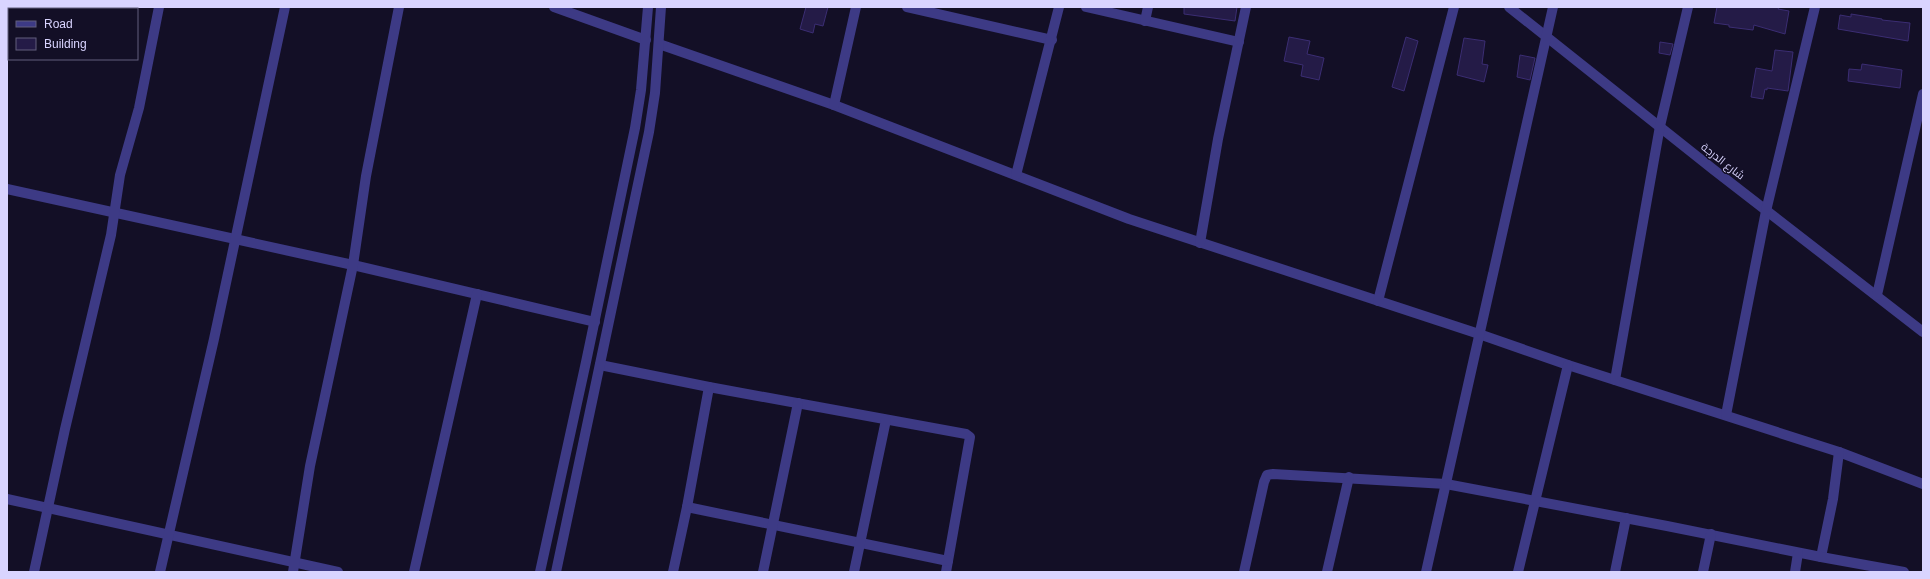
<svg xmlns="http://www.w3.org/2000/svg" width="1930" height="579" font-family="Arial,Cairo,sans-serif">
	<rect width="100%" height="100%" fill="#130f26"/>
	<g fill="#241b47" stroke="#3b2d73">
		<path d="M806 7H828L823 26 815 24 813 33 800 29Z"/>
		<path d="M1184 7H1237L1235 21 1184 14Z"/>
		<path d="M1717 7H1779L1778 9 1789 11 1785 34 1754 25 1753 30 1729 27V25L1714 23Z"/>
		<path d="M1851 14 1882 19V20L1910 23 1908 41 1838 29 1840 15 1851 17Z"/>
		<path d="M1289 37 1310 41 1307 54 1324 58 1319 80 1301 76 1303 65 1284 61Z"/>
		<path d="M1406 37 1418 41 1404 91 1392 87Z"/>
		<path d="M1464 38 1485 41 1482 64 1488 65 1484 82 1457 75Z"/>
		<path d="M1660 42 1673 44 1670 55 1659 53Z"/>
		<path d="M1775 50 1793 52 1788 91 1767 88V90L1765 89 1763 99 1751 97 1756 68 1772 71Z"/>
		<path d="M1520 55 1535 58 1530 80 1517 77Z"/>
		<path d="M1862 64 1902 70 1900 88 1848 81 1849 69 1861 70Z"/>
	</g>
	<g fill="none" stroke-linecap="round" stroke-linejoin="round">
		<g stroke="#3d3a85" stroke-width="10">
			<path d="M554 7 646 40"/>
			<path d="M907 7 1052 40"/>
			<path d="M1086 7 1239 42"/>
			<path d="M1509 7 1714 170 1923 332"/>
			<path d="M1145 21 1148 7"/>
			<path d="M659 44 834 105 1129 219 1479 334 1568 365 1839 452 1923 484"/>
			<path d="M834 105 856 7"/>
			<path d="M1016 175 1059 7"/>
			<path d="M7 189 353 265 595 322"/>
			<path d="M1200 243 1218 139 1246 7"/>
			<path d="M1877 295 1923 94"/>
			<path d="M1378 301 1454 7"/>
			<path d="M600 365 709 387 966 434 970 437 946 572"/>
			<path d="M1615 380 1660 126 1688 7"/>
			<path d="M1726 415 1766 211 1815 7"/>
			<path d="M7 499 338 572"/>
			<path d="M687 507 948 561"/>
			<path d="M1821 557 1833 499 1839 452"/>
			<path d="M34 572 65 429 111 235 120 175 139 108 159 7"/>
			<path d="M160 572 214 339 285 7"/>
			<path d="M293 572 310 466 353 265 366 176 399 7"/>
			<path d="M414 572 477 294"/>
			<path d="M540 572 586 362 635 128 641 90 648 7"/>
			<path d="M556 572 649 132 655 93 661 7"/>
			<path d="M673 572 687 507 709 387"/>
			<path d="M763 572 798 403"/>
			<path d="M854 572 886 420"/>
			<path d="M1244 572 1264 482 1267 475 1273 474 1446 484 1667 526 1821 557 1904 572"/>
			<path d="M1327 572 1349 477"/>
			<path d="M1426 572 1553 7"/>
			<path d="M1518 572 1568 365"/>
			<path d="M1615 572 1626 518"/>
			<path d="M1703 572 1711 534"/>
			<path d="M1795 572 1798 553"/>
		</g>
	</g>
	<g text-anchor="middle" stroke-width="3" stroke-linejoin="round" paint-order="stroke">
		<g font-size="11" fill="#d9d4ff" stroke="#130f26">
			<text transform="translate(1723 161) rotate(38)" y="4">شارع الدرجة</text>
		</g>
	</g>
	<rect width="1930" height="579" fill="none" stroke="#d9d4ff" stroke-width="16"/>
	<rect x="8" y="8" width="130" height="52" fill="#130f26" stroke="#625e7d"/>
	<rect x="16" y="21" width="20" height="6" fill="#3d3a85" stroke="#625e7d"/>
	<text x="44" y="28" font-size="12" fill="#d9d4ff">Road</text>
	<rect x="16" y="38" width="20" height="12" fill="#241b47" stroke="#625e7d"/>
	<text x="44" y="48" font-size="12" fill="#d9d4ff">Building</text>
</svg>
